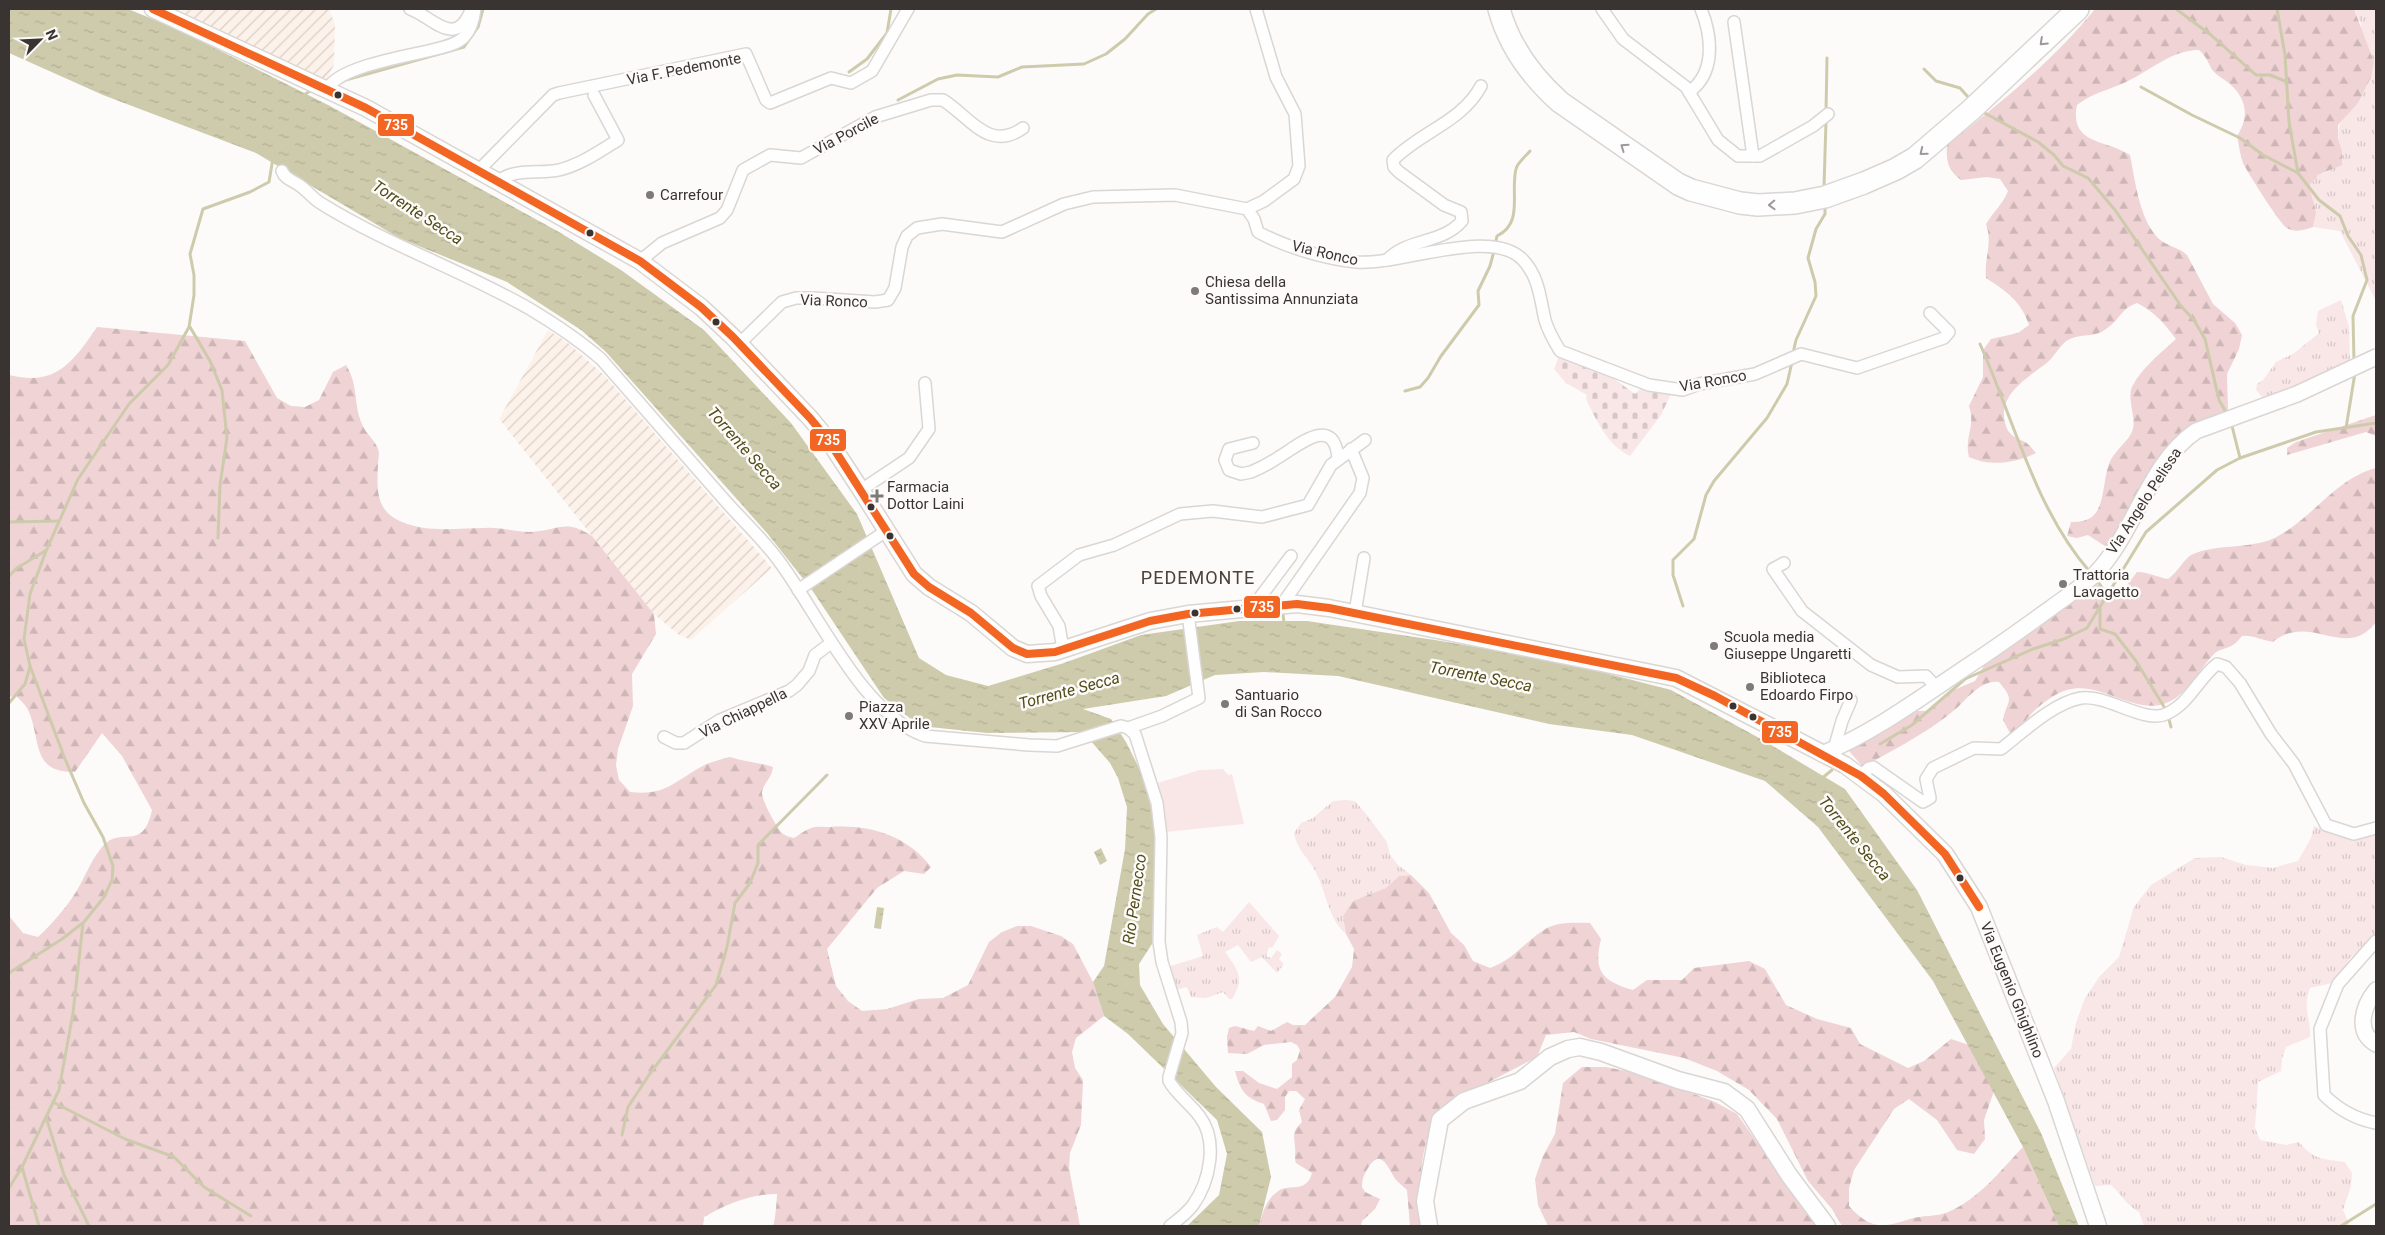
<svg xmlns="http://www.w3.org/2000/svg" width="2385" height="1235" font-family="Roboto,sans-serif">
	<defs>
		<pattern id="industrial-furrows" width="10" height="10" patternUnits="userSpaceOnUse" patternTransform="scale(1.25)"><rect width="10" height="10" fill="#fdf2ea"/><path d="M-1 1l2-2M0 10L10 0M9 11l2-2" fill="none" stroke="#dad0c9"/></pattern>
		<pattern id="grass-tufts" width="24" height="20" patternUnits="userSpaceOnUse" patternTransform="scale(1.25)"><rect width="24" height="20" fill="#f9e6e7"/><path d="M3 7l-1-3M5 7V3M7 7l1-3M15 17l-1-3M17 17v-4M19 17l1-3" fill="none" stroke="#d6c6c7"/></pattern>
		<pattern id="forest-firs" width="22" height="20" patternUnits="userSpaceOnUse" patternTransform="scale(1.25)"><rect width="22" height="20" fill="#efd3d5"/><path d="M5 1l3.5 6h-7zM16 11l3.5 6h-7z" fill="#ceb6b7"/></pattern>
		<pattern id="cemetery-stones" width="16" height="16" patternUnits="userSpaceOnUse" patternTransform="scale(1.25)"><rect width="16" height="16" fill="#f9e6e7"/><path d="M2 7V4a2 2 0 0 1 4 0v3zM10 15v-3a2 2 0 0 1 4 0v3z" fill="#d6c6c7"/></pattern>
		<pattern id="water-ripples" width="26" height="14" patternUnits="userSpaceOnUse" patternTransform="scale(1.25)"><rect width="26" height="14" fill="#cecbac"/><path d="M2 4q2-2 4 0t4 0M15 11q2-2 4 0t4 0" fill="none" stroke="#b2af94"/></pattern>
	</defs>
	<rect width="100%" height="100%" fill="#fcfbfa"/>
	<g fill="url(#industrial-furrows)">
		<path d="M168 9H329L335 24 334 65 326 80Z"/>
		<path d="M548 330 568 343 604 375 772 568 691 640 679 635 654 614 499 419Z"/>
	</g>
	<g fill="url(#grass-tufts)">
		<path d="M2354 9H2376V301L2340 231 2313 227 2315 212 2309 186 2318 175 2330 171 2342 151C2333 125 2341 121 2358 103L2361 24Z"/>
		<path d="M2341 300 2349 327 2350 364 2265 400 2256 390 2257 384 2263 380 2276 362 2293 354 2319 333 2316 325 2318 311Z"/>
		<path d="M1346 800 1355 801 1366 814 1387 842 1390 855 1398 865 1411 875 1399 876 1386 888 1353 901 1343 916 1346 934C1327 918 1326 888 1313 867 1305 855 1297 848 1294 833L1301 823 1313 818 1333 801Z"/>
		<path d="M2314 826C2334 834 2355 842 2376 834V936L2349 959 2344 971 2332 983 2310 988C2302 1009 2311 1017 2310 1037L2286 1047 2282 1059 2281 1071 2258 1082 2255 1128 2260 1140 2286 1145 2299 1142C2314 1160 2323 1159 2345 1162L2352 1173 2351 1186 2343 1210 2350 1226H2144L2139 1212C2125 1204 2122 1195 2111 1185L2095 1186 2054 1068 2071 1049 2076 1023 2085 998 2100 976 2119 957 2134 907 2151 885 2195 858 2221 857 2246 865 2273 868 2298 861 2311 838Z"/>
		<path d="M1249 902 1279 936 1272 948 1269 947 1266 956 1271 958 1277 950 1282 954 1279 959 1284 964 1277 973 1262 957 1251 962 1238 945 1225 952C1238 970 1245 978 1232 999H1229L1223 992 1206 998 1191 997 1187 987 1174 990 1168 967 1203 956 1197 935 1217 927 1223 932Z"/>
	</g>
	<g fill="url(#forest-firs)">
		<path d="M2095 9H2354L2374 62 2371 77 2358 103 2338 125V138L2342 151V165L2318 175 2309 186 2316 212 2313 227C2305 230 2295 233 2287 228 2280 224 2248 173 2243 163 2240 155 2239 145 2237 136 2248 120 2248 102 2233 87 2228 81 2220 78 2214 72 2208 65 2209 59 2199 50 2171 50 2150 71 2126 82 2109 90 2092 93 2077 105 2069 145 2106 139 2130 155 2135 180 2139 217 2157 237 2165 246 2179 247 2187 255L2213 304 2235 323 2242 335 2239 349 2227 374 2228 412 2192 425 2108 548 2088 535 2077 538 2067 536 2071 522C2108 524 2100 489 2109 464 2113 451 2129 442 2133 429 2136 417 2127 399 2132 387 2141 368 2161 353 2176 339 2164 323 2155 312 2137 303 2120 309 2120 320 2106 329 2095 338 2083 333 2070 339 2062 342 2056 354 2049 361 2030 377 1995 394 2006 426 2009 436 2017 438 2025 442 2029 444 2033 450 2036 453 2015 463 1990 467 1969 457 1964 436 1976 427 1969 406L1983 377V350L1991 339 2018 333 2029 325C2021 301 2006 291 1986 278 1984 257 1993 244 1986 224 1993 212 2003 204 2008 191L2000 179 1987 177 1961 180C1948 170 1946 162 1947 145 2000 103 2052 62 2095 9Z"/>
		<path d="M97 327 245 341 277 398 291 406 305 407 319 400 333 372 346 365C359 386 353 404 362 424 365 433 375 440 378 449 380 453 378 460 378 464 377 489 375 511 402 522 428 533 457 528 485 528 500 527 515 532 530 532 559 531 564 518 592 536L654 614 656 634 632 674 633 706 618 749 616 765 619 780 630 792C664 796 673 783 699 768 709 762 719 760 730 757 744 762 758 762 773 767 772 778 764 782 762 792 761 799 777 829 783 834 786 836 790 837 794 838 799 835 805 830 811 828 816 826 824 827 830 827 868 824 907 835 931 867L924 874 904 871 877 888 827 949 836 986 848 1001 862 1011 887 1009 919 999 943 998 968 985 989 942 1002 932 1017 926H1031L1061 936 1073 944 1093 982 1104 1016 1076 1038 1072 1052 1075 1068 1083 1080 1081 1125 1070 1153 1069 1168 1080 1226H773C775 1224 777 1199 777 1194 751 1194 727 1204 704 1217L703 1226H9V916L23 933 38 937C52 924 65 909 76 892 86 876 92 856 106 843 124 828 143 851 152 810L122 756 102 733 75 772C29 773 42 736 27 708 24 703 19 699 16 696L9 697V375C56 387 73 362 97 327Z"/>
		<path d="M2376 415V436L2366 432 2287 455V448L2296 442Z"/>
		<path d="M2376 468V622C2372 627 2367 632 2361 635 2336 648 2304 616 2273 642 2261 640 2253 635 2242 636 2231 651 2221 647 2214 654 2200 668 2193 685 2177 697 2142 724 2104 679 2067 690 2055 693 2040 705 2032 713 2025 720 2020 731 2011 735L2003 720C2007 699 2016 702 1999 682 1983 679 1968 697 1958 707 1931 731 1895 749 1863 767L1849 751 1915 711H1926L1936 706 1954 690 1975 681 1986 662 2095 583 2114 594 2124 589 2137 572C2148 572 2157 577 2168 579 2177 573 2185 558 2191 555 2219 542 2254 551 2280 535 2314 516 2337 478 2376 468Z"/>
		<path d="M1411 875 1429 893 1451 933 1464 945 1473 961 1490 968C1516 958 1523 943 1544 930 1557 921 1576 923 1590 923L1601 939C1593 971 1602 981 1633 990L1647 980H1682L1694 968 1749 961 1765 969 1786 1005 1817 1019 1851 1028 1860 1044 1908 1068 1924 1061 1951 1039 1969 1045 1994 1091 1984 1120 1985 1139 1974 1154 1957 1150 1937 1120 1909 1099 1894 1109 1854 1170 1849 1188V1206C1871 1230 1882 1228 1910 1219 1922 1215 1937 1217 1948 1212 1979 1199 2000 1171 2023 1147L2059 1226H1842L1832 1209 1808 1181 1777 1119 1749 1090 1717 1071 1684 1058 1591 1039 1574 1032 1546 1035 1537 1057 1443 1106C1419 1139 1418 1187 1422 1226H1410L1407 1190C1404 1187 1401 1185 1398 1182 1390 1175 1383 1144 1368 1168 1364 1174 1362 1179 1362 1187L1365 1192 1380 1199 1375 1209 1362 1221 1361 1226H1259C1263 1213 1265 1201 1277 1192 1288 1182 1306 1195 1312 1173L1296 1163C1294 1157 1296 1153 1295 1147 1294 1134 1292 1132 1302 1122L1299 1110 1305 1099 1296 1091H1289L1285 1097V1110L1277 1120 1271 1121 1264 1104C1245 1098 1240 1090 1235 1071H1243L1259 1083 1277 1089 1292 1077V1064L1297 1060 1300 1050 1297 1045 1291 1042 1264 1045 1247 1054 1228 1053 1227 1037 1229 1028 1235 1026 1254 1031 1258 1026 1271 1031 1287 1022 1293 1025H1305L1335 997 1352 967 1354 949 1346 934 1343 916 1353 901 1386 888 1399 876Z"/>
		<path d="M1582 1067H1606L1641 1074 1715 1102 1737 1114 1817 1226H1548L1538 1205 1535 1179 1543 1156 1555 1134 1563 1083Z"/>
	</g>
	<path fill="url(#cemetery-stones)" d="M1559 356 1599 368 1635 394 1642 387 1671 394 1661 415 1630 456C1607 445 1597 421 1586 399L1587 395 1566 383 1554 369Z"/>
	<path fill="#f9e6e7" d="M1223 769 1228 775 1232 774 1244 824 1166 832 1158 783 1200 770Z"/>
	<g fill="url(#water-ripples)">
		<path d="M9 9H128L177 29 330 106 559 232 621 270 704 330 791 423 857 514 919 658 946 675 988 686 1064 663 1141 635 1239 621H1307L1435 640 1559 661 1671 690 1761 739 1845 789 1917 890 2041 1133 2079 1226H2059L2023 1147 1933 981 1818 827 1765 781 1632 735 1549 724 1338 676 1264 672 1215 675 1166 696 1083 709 1111 719 1126 742 1141 772 1152 811 1156 838 1152 944 1139 964 1140 985 1163 1024 1216 1087 1262 1132 1271 1177 1259 1226H1187L1219 1195 1227 1154 1217 1120 1128 1034 1104 1016 1093 982 1104 966 1125 849 1127 807 1118 778 1110 763 1083 732 987 733 920 726 884 698 812 590 767 533 606 352 581 330 507 282 399 238 256 153 103 95 9 53Z"/>
		<path d="M1101 848 1107 861 1100 865 1094 852Z"/>
		<path d="M877 907 884 908 881 929 874 928Z"/>
	</g>
	<g fill="none" stroke-linecap="round" stroke-linejoin="round">
		<g stroke="#cecbac" stroke-width="3">
			<path d="M2176 9 2211 35 2256 75H2270L2285 81"/>
			<path d="M2277 9 2285 55 2289 122 2298 173 2319 200 2340 216 2348 236 2361 255 2367 280 2353 316 2354 362"/>
			<path d="M1924 69 1936 81 1960 88 1968 97"/>
			<path d="M849 72 867 59 887 33 891 9"/>
			<path d="M342 81 464 47 478 27 483 9"/>
			<path d="M2141 87 2192 115 2240 138 2263 155 2298 173"/>
			<path d="M302 96 312 90"/>
			<path d="M898 100 938 79 957 75 998 77 1022 67 1084 64 1106 54 1125 39 1148 14 1156 9"/>
			<path d="M1981 111 2038 142 2054 155 2063 166 2088 178 2115 210 2181 306 2194 320 2205 339 2219 400 2227 414"/>
			<path d="M1826 112 1827 58"/>
			<path d="M1824 187 1826 121"/>
			<path d="M1495 245 1497 236C1524 223 1510 193 1516 169 1517 163 1526 156 1530 151"/>
			<path d="M190 327 210 361 222 390 227 438 220 485 218 538"/>
			<path d="M1980 344C2014 420 2035 509 2090 572"/>
			<path d="M1793 353 1796 340 1816 296 1815 282 1808 258 1816 229 1825 214V208"/>
			<path d="M1405 391 1420 387 1428 378 1441 356 1479 305 1478 291 1490 266 1494 251"/>
			<path d="M2231 422 2240 458"/>
			<path d="M2346 428 2355 373"/>
			<path d="M9 522 58 521"/>
			<path d="M9 576 17 568 45 551"/>
			<path d="M2096 579 2103 589V600"/>
			<path d="M1683 606 1673 575V560L1694 539 1706 495 1714 481 1767 418 1787 384 1792 362"/>
			<path d="M2100 608V629L2115 634 2136 661 2166 710"/>
			<path d="M1283 614 1284 623"/>
			<path d="M9 703 25 684 30 667"/>
			<path d="M2168 716 2171 727"/>
			<path d="M1880 744 1912 725 1965 679 2033 649 2064 639 2087 628 2146 532 2217 470 2240 458 2316 432 2376 423"/>
			<path d="M1821 779 1832 770"/>
			<path d="M9 973 62 939 84 922 104 897 112 880 113 866 103 837 84 803 65 759 30 666 24 639 30 594 46 551 78 479 129 404 168 365 189 327 194 295V275L190 254 203 209 250 192 269 182 273 158"/>
			<path d="M53 1102 125 1139 174 1157 204 1187 251 1216"/>
			<path d="M46 1117 64 1175 89 1226"/>
			<path d="M622 1135 628 1107 649 1075 716 985 727 947 735 903 750 883 758 863V845L827 775"/>
			<path d="M22 1167 39 1226"/>
			<path d="M9 1188 22 1167 59 1090 73 1013 83 923"/>
			<path d="M2341 1226 2376 1204"/>
		</g>
		<g stroke="#d9d6d3" stroke-width="14">
			<g id="minor">
				<path d="M410 9C432 16 455 50 471 10"/>
				<path d="M1602 9 1623 39 1686 87 1718 140 1738 156H1760L1813 126 1828 114"/>
				<path d="M1734 22 1753 156"/>
				<path d="M328 88C340 67 403 57 428 51 439 48 455 46 464 37 471 30 474 18 475 9"/>
				<path d="M1689 92C1716 73 1712 36 1701 9"/>
				<path d="M479 170 553 95 559 93 746 54 766 100 770 103 831 78 851 83 872 71 908 9"/>
				<path d="M282 171C285 179 292 180 299 185 307 190 313 199 322 204 388 245 462 270 530 309 555 324 579 340 601 359 641 405 681 450 721 496 740 518 762 538 779 561 818 613 862 714 925 736L1029 745 1057 746 1121 726 1128 728 1135 734 1157 803 1161 837 1159 942 1162 962 1181 1022 1182 1033 1169 1077V1081C1177 1095 1191 1104 1200 1117 1218 1141 1210 1181 1193 1205 1187 1213 1178 1220 1170 1226"/>
				<path d="M499 181C513 168 541 174 559 170 580 165 600 151 618 140L594 95"/>
				<path d="M1247 209 1264 201 1294 179 1299 166 1295 114 1276 77 1256 9"/>
				<path d="M1387 260C1408 238 1442 244 1462 221L1461 212 1444 205 1399 172 1394 167 1393 160C1420 132 1462 122 1481 86"/>
				<path d="M640 261 662 243 720 218 727 210 743 170 770 155 801 158 875 117 931 100H943C971 118 989 152 1023 128"/>
				<path d="M739 344 782 302 796 298H813L875 302 888 300 895 288 902 247 907 236 917 228 942 224 1002 232 1064 204 1093 197 1175 195 1247 209 1254 219 1258 232C1285 247 1326 259 1356 262 1399 266 1492 226 1523 260 1539 277 1540 298 1545 320 1548 331 1554 341 1560 351L1649 385 1683 390 1699 384 1755 374 1801 354 1857 368 1944 338 1949 332 1930 313"/>
				<path d="M1253 443 1229 449 1225 460 1229 470 1241 474 1251 472C1261 468 1270 463 1279 457 1299 445 1334 414 1338 458"/>
				<path d="M861 490 909 458 929 429 925 383"/>
				<path d="M1784 563 1773 569 1802 611 1871 665 1898 677 1926 676 1936 687"/>
				<path d="M798 590 886 531"/>
				<path d="M1281 606 1360 493 1363 478 1351 449"/>
				<path d="M1255 609 1261 596 1291 556"/>
				<path d="M1355 613 1364 558"/>
				<path d="M1063 649 1059 626 1041 596 1038 586 1079 555 1114 545 1180 514 1213 511 1262 517 1308 505 1331 465 1365 440"/>
				<path d="M1128 728 1162 716 1199 698 1188 614"/>
				<path d="M664 737 676 743H684L720 720 789 691 797 685 809 671 815 655 831 643"/>
				<path d="M1834 749 1842 721 1851 700"/>
				<path d="M1861 776 1869 768 1873 767 1923 802 1930 798 1926 779 1933 768 1974 748 2001 749C2023 732 2053 703 2081 698 2106 694 2145 724 2166 714 2189 704 2198 679 2217 664L2226 667 2240 683 2271 734 2294 764 2326 825 2354 834 2376 828"/>
				<path d="M2376 941 2338 984 2320 1029 2324 1095C2339 1110 2355 1119 2376 1123"/>
			</g>
		</g>
		<g stroke="#d9d6d3" stroke-width="18">
			<g id="tertiary">
				<path d="M1822 754C1877 731 1924 695 1974 662 2000 645 2026 626 2051 608 2066 597 2083 586 2096 573 2136 531 2147 465 2196 431L2297 394 2376 357"/>
				<path d="M2376 990C2363 1006 2355 1032 2376 1044"/>
			</g>
		</g>
		<g stroke="#d9d6d3" stroke-width="19">
			<g id="secondary">
				<path d="M153 9 366 108 640 261 701 307 733 337 810 418 829 441 861 490 914 574 929 587 971 613 1013 648 1027 654 1055 652 1150 621 1188 614 1297 604 1329 608 1676 678 1845 765 1884 794 1945 854 1979 907 2056 1101 2098 1226"/>
				<path d="M1429 1226 1425 1201 1440 1120 1464 1101 1520 1081 1550 1057 1568 1049 1580 1047 1601 1052 1678 1080 1724 1092 1747 1109 1789 1175 1827 1226"/>
			</g>
		</g>
		<g stroke="#d9d6d3" stroke-width="24">
			<path id="motorway" d="M1499 9C1509 46 1531 76 1560 102L1678 184 1691 190 1740 203 1758 205 1795 203 1825 197 1864 183 1896 169 1915 158 1971 110 2078 9"/>
		</g>
		<use href="#minor" stroke="#fffefe" stroke-width="11"/>
		<use href="#tertiary" stroke="#fffefe" stroke-width="15"/>
		<use href="#secondary" stroke="#fffefe" stroke-width="16"/>
		<use href="#motorway" stroke="#fffefe" stroke-width="21"/>
		<g stroke="#fdfbf9" stroke-width="11">
			<path id="bus-1" d="M153 9 366 108 640 261 701 307 733 337 810 418 829 441 914 574 929 587 971 613 1013 648 1027 654 1055 652 1150 621 1188 614 1297 604 1329 608 1676 678 1715 696 1861 776 1884 794 1945 854 1979 907"/>
		</g>
		<use href="#bus-1" stroke="#f26522" stroke-width="8"/>
	</g>
	<defs><path id="oneway-chevron" d="M-2-3.5L2.5 0L-2 3.5" fill="none" stroke-width="1.6" stroke-linecap="round" stroke-linejoin="round" transform="scale(1.25)"/></defs>
	<g stroke="#9c9998">
		<use href="#oneway-chevron" transform="translate(2043 42) rotate(137)"/>
		<use href="#oneway-chevron" transform="translate(1624 147) rotate(-145)"/>
		<use href="#oneway-chevron" transform="translate(1923 152) rotate(141)"/>
		<use href="#oneway-chevron" transform="translate(1772 205) rotate(178)"/>
	</g>
	<g fill="#393431" stroke="#fdfbf9" stroke-width="2">
		<circle cx="338" cy="95" r="4.5"/>
		<circle cx="590" cy="233" r="4.5"/>
		<circle cx="716" cy="322" r="4.5"/>
		<circle cx="871" cy="507" r="4.5"/>
		<circle cx="890" cy="536" r="4.5"/>
		<circle cx="1237" cy="609" r="4.5"/>
		<circle cx="1195" cy="613" r="4.5"/>
		<circle cx="1733" cy="706" r="4.5"/>
		<circle cx="1753" cy="717" r="4.5"/>
		<circle cx="1960" cy="878" r="4.5"/>
	</g>
	<g fill="#7d7a77" stroke="#fdfbf9" stroke-width="2">
		<circle cx="650" cy="195" r="5"/>
		<circle cx="1195" cy="291" r="5"/>
		<path d="M874.5 488.5h5v5h5v5h-5v5h-5v-5h-5v-5h5z"/>
		<circle cx="2063" cy="584" r="5"/>
		<circle cx="1714" cy="646" r="5"/>
		<circle cx="1750" cy="687" r="5"/>
		<circle cx="1225" cy="704" r="5"/>
		<circle cx="849" cy="716" r="5"/>
	</g>
	<g text-anchor="middle" stroke-width="5" stroke-linejoin="round" paint-order="stroke">
		<g font-size="15" fill="#393431" stroke="#fdfbf9">
			<text transform="translate(684 69) rotate(-11)" y="5">Via F. Pedemonte</text>
			<text transform="translate(846 134) rotate(-28)" y="5">Via Porcile</text>
			<text transform="translate(1325 253) rotate(13)" y="5">Via Ronco</text>
			<text transform="translate(834 301) rotate(2)" y="5">Via Ronco</text>
			<text transform="translate(1713 381) rotate(-10)" y="5">Via Ronco</text>
			<text transform="translate(2144 501) rotate(-57)" y="5">Via Angelo Pelissa</text>
			<text transform="translate(743 713) rotate(-26)" y="5">Via Chiappella</text>
			<text transform="translate(2012 990) rotate(68)" y="5">Via Eugenio Ghighlino</text>
		</g>
		<g font-size="15" fill="#393431" stroke="#fdfbf9" text-anchor="start">
			<text x="660" y="200">Carrefour</text>
			<text x="1205" y="287">Chiesa della<tspan x="1205" dy="17">Santissima Annunziata</tspan></text>
			<text x="887" y="492">Farmacia<tspan x="887" dy="17">Dottor Laini</tspan></text>
			<text x="2073" y="580">Trattoria<tspan x="2073" dy="17">Lavagetto</tspan></text>
			<text x="1724" y="642">Scuola media<tspan x="1724" dy="17">Giuseppe Ungaretti</tspan></text>
			<text x="1760" y="683">Biblioteca<tspan x="1760" dy="17">Edoardo Firpo</tspan></text>
			<text x="1235" y="700">Santuario<tspan x="1235" dy="17">di San Rocco</tspan></text>
			<text x="859" y="712">Piazza<tspan x="859" dy="17">XXV Aprile</tspan></text>
		</g>
		<g font-size="16" font-style="italic" fill="#524c18" stroke="#fdfbf9">
			<text transform="translate(418 212) rotate(33)" y="6">Torrente Secca</text>
			<text transform="translate(745 448) rotate(49)" y="6">Torrente Secca</text>
			<text transform="translate(1481 676) rotate(11)" y="6">Torrente Secca</text>
			<text transform="translate(1069 690) rotate(-15)" y="6">Torrente Secca</text>
			<text transform="translate(1855 838) rotate(51)" y="6">Torrente Secca</text>
			<text transform="translate(1134 899) rotate(-82)" y="6">Rio Pernecco</text>
		</g>
		<g font-size="18" letter-spacing="1" fill="#4c423b" stroke="#fdfbf9">
			<text x="1198" y="584">PEDEMONTE</text>
		</g>
	</g>
	<g stroke="#fdfbf9" stroke-width="2">
		<rect x="377" y="113" width="38" height="24" rx="5" fill="#f26522"/>
		<rect x="809" y="428" width="38" height="24" rx="5" fill="#f26522"/>
		<rect x="1243" y="595" width="38" height="24" rx="5" fill="#f26522"/>
		<rect x="1761" y="720" width="38" height="24" rx="5" fill="#f26522"/>
	</g>
	<g font-size="14" text-anchor="middle" font-weight="bold" fill="#fff">
		<text x="396" y="130">735</text>
		<text x="828" y="445">735</text>
		<text x="1262" y="612">735</text>
		<text x="1780" y="737">735</text>
	</g>
	<rect width="2385" height="1235" fill="none" stroke="#393431" stroke-width="20"/>
	<g transform="translate(40 40) rotate(66)" stroke="#fdfbf9" stroke-width="4" paint-order="stroke">
	<path d="M0-4L9 19L0 12L-9 19Z" fill="#393431"/>
	<text y="-8" font-size="14" font-weight="bold" text-anchor="middle" fill="#393431">N</text>
	</g>
</svg>
